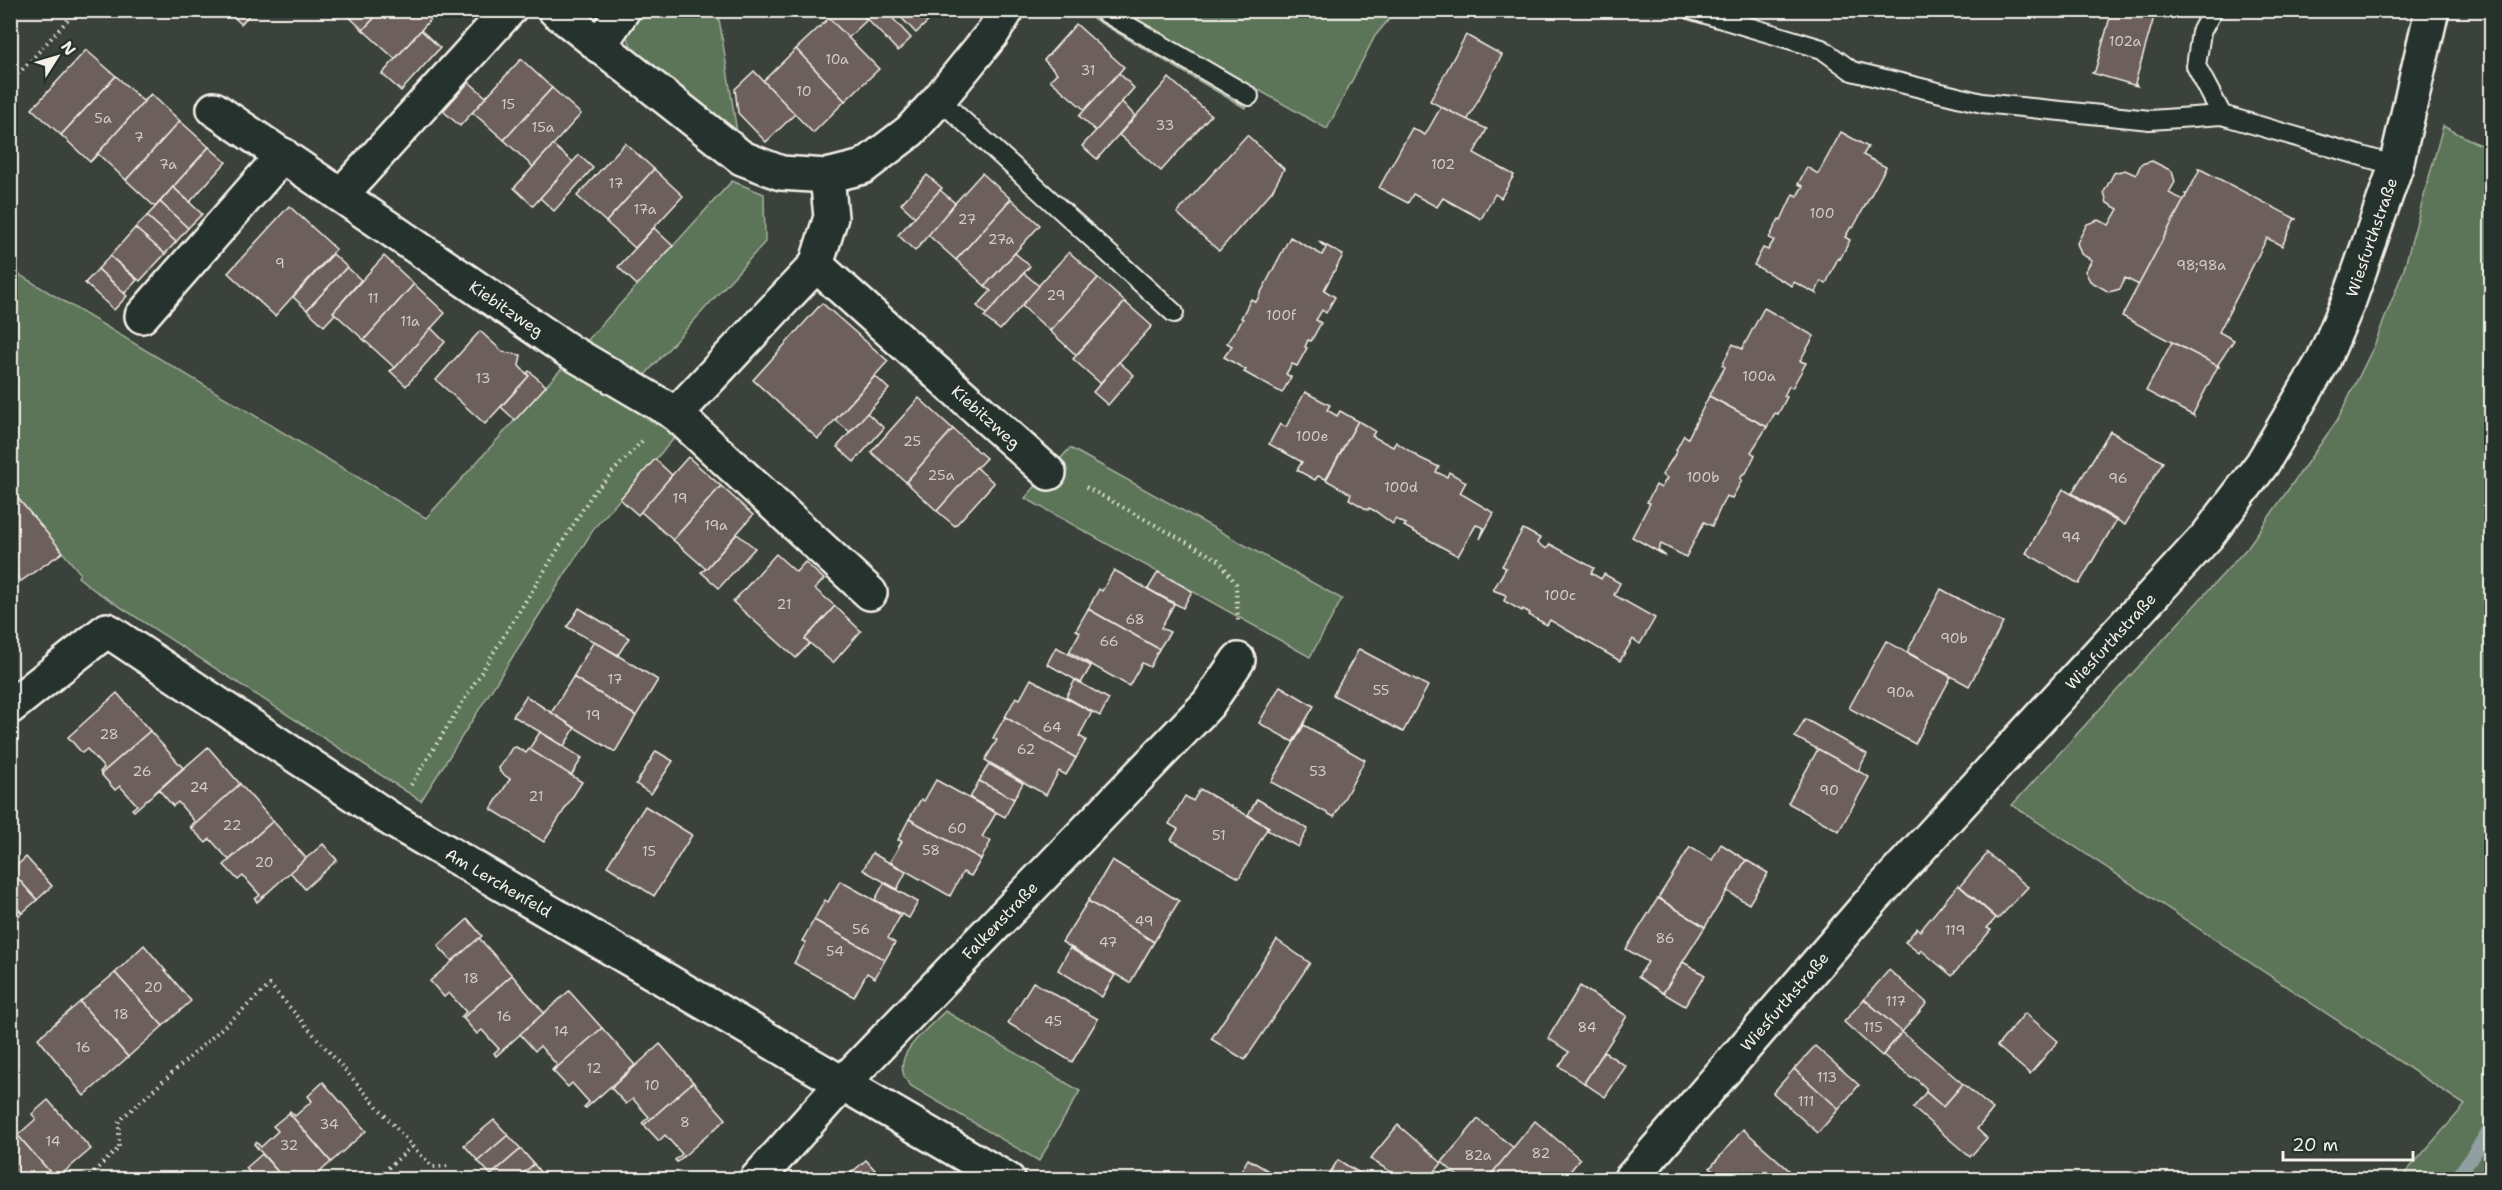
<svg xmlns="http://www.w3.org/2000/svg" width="2502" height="1190" font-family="'Shantell Sans',sans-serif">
	<rect width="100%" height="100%" fill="#3b413b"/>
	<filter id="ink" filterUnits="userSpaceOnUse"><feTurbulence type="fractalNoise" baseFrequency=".0167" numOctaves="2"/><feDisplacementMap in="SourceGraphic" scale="12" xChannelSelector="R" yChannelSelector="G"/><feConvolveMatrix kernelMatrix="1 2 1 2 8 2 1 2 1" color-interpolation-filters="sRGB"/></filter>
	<g filter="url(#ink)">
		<g fill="#5b7459" stroke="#a8b2a0" stroke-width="1.5">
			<path d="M611 11H720L718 12 737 132 635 54 628 39 599 17Z"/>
			<path d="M1080 11H1396L1375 36 1327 129 1257 89 1245 108Z"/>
			<path d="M2443 126 2492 151 2491 1180 2400 1179 2465 1105 2012 805 2247 548 2338 419 2374 346 2404 269Z"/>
			<path d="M732 181 764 194 765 242 643 377 679 433 595 527 421 801 94 590 78 577 80 573 11 490 10 269 426 518Z"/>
			<path d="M1070 448 1342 599 1310 657 1025 498Z"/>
			<path d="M945 1011 1080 1091 1039 1161 911 1086C884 1059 927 1030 945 1011Z"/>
		</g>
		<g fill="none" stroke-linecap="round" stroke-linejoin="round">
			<path stroke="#919fa2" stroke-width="14" d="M2456 1180 2492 1127"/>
		</g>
		<g fill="#6d615c" stroke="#f4f1e8" stroke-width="1.5">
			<path d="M227 10H254L241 24Z"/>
			<path d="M342 10H382L363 30Z"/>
			<path d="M382 10H439L395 59 363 30Z"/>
			<path d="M821 10H859L867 20 848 38Z"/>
			<path d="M864 10H885L911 38 898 51 861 13Z"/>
			<path d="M894 10H940L916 33Z"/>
			<path d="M2112 10H2156L2135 83 2137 86 2092 73 2095 71Z"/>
			<path d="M829 18 879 69 845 101 796 49Z"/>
			<path d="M1076 24 1124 67 1086 111 1050 80 1057 73 1044 60Z"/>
			<path d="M421 30 440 48 401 91 382 74Z"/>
			<path d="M1466 35 1502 55 1467 121 1430 101Z"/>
			<path d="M796 49 845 101 813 133 763 81Z"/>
			<path d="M86 50 116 76 61 135 32 109Z"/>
			<path d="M521 59 552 88 504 140 472 112Z"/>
			<path d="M754 71 795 114 766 142 738 113 735 89Z"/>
			<path d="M1119 73 1134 88 1096 131 1079 116Z"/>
			<path d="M116 76 143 101 151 94 90 162 61 135Z"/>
			<path d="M1169 78 1211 115 1161 171 1119 135Z"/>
			<path d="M469 82 486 97 460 126 443 111Z"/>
			<path d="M552 88 581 114 533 167 504 140Z"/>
			<path d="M151 94 180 121 126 180 98 154 90 162Z"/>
			<path d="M1122 102 1135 116 1097 159 1082 146Z"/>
			<path d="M1441 107 1487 129 1474 153 1514 175 1501 198 1495 194 1481 219 1443 198 1437 207 1413 194 1408 203 1379 188 1412 128 1425 135Z"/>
			<path d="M180 121 209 147 155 207 126 180Z"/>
			<path d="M1841 132 1868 147 1863 155 1886 167 1853 228 1851 227 1845 237 1850 240 1840 259 1838 258 1826 284 1821 281 1816 292 1817 294 1794 282 1792 286 1754 265 1763 248 1768 250 1774 240 1769 238 1779 219 1781 220 1793 194 1797 196 1803 186 1798 184 1807 167 1818 174Z"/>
			<path d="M1247 135 1284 169 1272 191 1219 251 1177 213Z"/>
			<path d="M625 143 654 169 606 222 577 196Z"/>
			<path d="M553 145 573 162 533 206 514 188Z"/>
			<path d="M209 147 226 162 190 202 173 187Z"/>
			<path d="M579 155 593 168 554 211 540 198Z"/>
			<path d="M2152 161 2172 171 2175 182 2169 193 2184 200 2139 285 2125 278 2120 289 2109 292 2090 281 2085 271 2092 260 2081 254 2077 243 2087 224 2098 220 2109 225 2118 209 2107 203 2104 192 2114 173 2125 170 2136 175 2141 164Z"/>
			<path d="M2198 168 2296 219 2294 220 2282 246 2267 238 2219 332 2234 340 2218 364 2219 367 2122 316 2186 196 2185 194H2187L2199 171Z"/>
			<path d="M654 169 683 196 635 248 606 222Z"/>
			<path d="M982 173 1011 199 956 260 927 234Z"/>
			<path d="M927 175 942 188 915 217 901 204Z"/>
			<path d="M173 187 202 214 188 228 160 202Z"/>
			<path d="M940 190 955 203 915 251 898 235Z"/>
			<path d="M1011 199 1040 225 985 286 956 260Z"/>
			<path d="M160 202 188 228 176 242 147 216Z"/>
			<path d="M289 206 336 249 275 316 228 273Z"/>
			<path d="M147 216 176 242 165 254 135 228Z"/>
			<path d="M135 228 165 254 140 281 110 256Z"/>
			<path d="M654 228 673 246 637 285 618 267Z"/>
			<path d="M1290 237 1322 255 1326 248 1318 241 1343 255 1324 290 1335 297 1326 313 1322 310 1316 320 1321 323 1311 341 1308 340 1305 347 1307 348 1297 366 1292 364 1286 374 1291 377 1282 393 1244 372 1246 370 1224 357 1232 346 1227 343 1243 319 1241 318 1251 299 1256 302Z"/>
			<path d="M1069 252 1098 278 1050 331 1021 305Z"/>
			<path d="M1015 253 1030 266 987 315 977 306 991 291 985 286Z"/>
			<path d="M333 254 347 267 307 310 293 297Z"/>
			<path d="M110 256 137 280 125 293 98 269Z"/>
			<path d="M384 256 414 284 364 340 333 312Z"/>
			<path d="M347 267 361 280 333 312 335 314 324 326 307 310Z"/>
			<path d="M98 269 127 296 114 310 85 283Z"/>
			<path d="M1024 273 1039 286 1000 330 984 317Z"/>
			<path d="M1098 278 1125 302 1076 355 1050 331Z"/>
			<path d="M414 284 445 313 395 368 364 340Z"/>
			<path d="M1125 302 1152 326 1100 383 1073 359Z"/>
			<path d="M822 303 888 361 818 439 753 380Z"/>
			<path d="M1764 308 1814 336 1800 361 1806 363 1792 388 1789 386 1784 396 1787 397 1778 414 1775 413 1767 427 1709 396 1725 367 1722 365 1733 344 1742 349Z"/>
			<path d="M431 328 445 342 406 386 390 371 395 368Z"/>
			<path d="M480 331 503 352 521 355 519 366 529 376 485 424 436 380Z"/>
			<path d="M2172 342 2218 366 2193 414 2194 416 2146 391Z"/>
			<path d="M1119 362 1134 375 1108 405 1093 392Z"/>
			<path d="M529 371 546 386 515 420 501 407 529 376 527 373Z"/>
			<path d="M875 376 889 389 850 432 835 420Z"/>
			<path d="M1305 392 1330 405 1327 410 1337 416 1340 411 1358 421 1326 479 1318 476 1315 480 1297 470 1302 462 1269 444 1280 424 1286 427Z"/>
			<path d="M1709 396 1767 427 1751 452 1755 455 1746 473H1744L1740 479 1742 480 1732 498 1726 496 1712 526 1704 522 1686 557 1661 544 1658 550 1666 556 1632 537 1650 503 1647 502 1656 485 1661 488 1667 478 1662 475 1677 451 1676 450 1684 435 1688 438Z"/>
			<path d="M919 398 953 429 906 482 871 452Z"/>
			<path d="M867 413 884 428 854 462 837 447Z"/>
			<path d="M1358 421 1375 431 1372 436 1393 447 1396 442 1420 458 1439 467 1436 472 1447 477 1449 472 1466 482 1460 493 1494 513 1480 539 1484 528 1476 525 1458 556 1404 526 1406 524 1395 519 1393 524 1375 511 1369 508 1368 510 1349 499 1351 494 1326 480Z"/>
			<path d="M953 429 986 458 937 511 906 482Z"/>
			<path d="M2110 431 2163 462 2125 525 2072 493Z"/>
			<path d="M688 457 721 486 673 540 640 511Z"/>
			<path d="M655 459 672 475 638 515 620 499Z"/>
			<path d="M976 467 994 483 955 526 937 511Z"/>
			<path d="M721 486 753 515 706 569 673 540Z"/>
			<path d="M10 489 63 552 21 581 14 573 10 576Z"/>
			<path d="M2063 489 2116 521 2079 584 2026 553Z"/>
			<path d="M1523 529 1540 538 1537 543 1547 549 1550 544 1594 568 1591 573 1601 579 1604 574 1620 583 1614 595 1655 618 1640 644 1633 639 1620 661 1550 620 1547 625 1529 615 1530 613 1523 609 1522 611 1504 601 1506 595 1493 590 1506 568 1502 566Z"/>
			<path d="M737 534 755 548 719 588 701 572 706 569Z"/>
			<path d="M776 554 796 572 805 562 824 579 815 589 835 606 805 639 810 643 796 658 733 602Z"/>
			<path d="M1114 570 1174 604 1161 628 1170 632 1159 649 1088 609 1099 589 1102 591Z"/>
			<path d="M1158 572 1192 591 1183 608 1148 589Z"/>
			<path d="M1941 589 2003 623 1969 686 1907 652Z"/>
			<path d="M835 606 861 631 833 663 805 639Z"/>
			<path d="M579 608 629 638 618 655 567 627Z"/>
			<path d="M1088 609 1159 649 1150 667 1142 663 1129 686 1069 652 1080 632 1076 630Z"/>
			<path d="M594 641 658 680 636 716 573 677Z"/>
			<path d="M1886 641 1951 677 1915 744 1849 708Z"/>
			<path d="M1056 647 1091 666 1081 683 1047 664Z"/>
			<path d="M1359 649 1428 686 1403 732 1333 695Z"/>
			<path d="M573 677 636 716 615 752 551 713Z"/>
			<path d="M1031 679 1092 712 1079 736 1086 740 1076 758 1005 717 1016 697 1020 699Z"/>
			<path d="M1075 680 1109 699 1100 716 1066 697Z"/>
			<path d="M1280 686 1314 706 1293 742 1259 723Z"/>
			<path d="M117 693 150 731 101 774 100 772 104 768 87 749 82 753 68 737Z"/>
			<path d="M526 696 575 728 564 746 513 716Z"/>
			<path d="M1005 717 1076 758 1066 775 1059 771 1046 795 985 760 997 740 993 738Z"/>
			<path d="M1805 719 1867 754 1858 771 1795 737Z"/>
			<path d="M1304 725 1365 760 1334 817 1271 782Z"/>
			<path d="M150 731 183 768 134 811 132 809 137 805 120 786 115 790 101 774Z"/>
			<path d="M540 732 582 758 571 776 529 749Z"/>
			<path d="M208 747 240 784 191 828 190 826 195 822 178 802 173 806 159 790Z"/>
			<path d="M516 747 526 753 529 749 582 782 544 842 491 809 510 779 500 772 499 768 512 748Z"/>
			<path d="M1818 749 1869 777 1839 831 1788 803Z"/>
			<path d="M656 751 673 761 651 794 636 784Z"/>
			<path d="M989 764 1023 783 1014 799 979 781Z"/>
			<path d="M936 780 996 813 982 837 991 841 981 859 909 819 921 799 924 801Z"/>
			<path d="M979 781 1014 799 1005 817 970 798Z"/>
			<path d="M240 784 273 821 229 860 210 839 206 843 191 828Z"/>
			<path d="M1200 789 1268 827 1239 878 1171 840 1178 829 1169 824 1185 796 1193 801Z"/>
			<path d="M1257 799 1308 829 1298 847 1267 830 1269 827 1248 815Z"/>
			<path d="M645 806 692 835 654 896 607 866Z"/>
			<path d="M909 819 981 859 971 876 963 872 950 896 890 862 902 841 898 840Z"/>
			<path d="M273 821 306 858 257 902 255 899 260 895 243 876 238 880 224 865Z"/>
			<path d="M323 844 337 860 305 889 290 872Z"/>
			<path d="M1721 844 1746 860 1705 927 1658 898 1690 847 1712 860Z"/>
			<path d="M1986 852 2028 887 1998 919 1960 886 1987 854Z"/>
			<path d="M872 853 906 872 897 889 863 870Z"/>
			<path d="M26 857 52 886 37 900 11 871Z"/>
			<path d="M1112 860 1179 901 1154 942 1088 901Z"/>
			<path d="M1746 860 1768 873 1749 904 1727 891Z"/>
			<path d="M11 871 37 900 22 913 10 901Z"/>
			<path d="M840 881 901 915 888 938 895 943 885 960 814 920 825 900 828 902Z"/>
			<path d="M884 883 918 902 909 918 875 900Z"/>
			<path d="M1958 885 1996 918 1987 928 1991 930 1952 976 1921 950 1919 953 1905 942 1917 928 1920 931Z"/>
			<path d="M1658 898 1705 927 1663 993 1638 977 1648 962 1626 949Z"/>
			<path d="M10 901 22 913 10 923Z"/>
			<path d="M1088 901 1154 942 1130 983 1062 942Z"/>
			<path d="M468 919 482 936 452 961 438 946Z"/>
			<path d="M814 920 885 960 875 978 867 973 854 997 794 963 806 942 802 941Z"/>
			<path d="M479 938 512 975 463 1018 461 1017 466 1012 449 993 444 997 430 981Z"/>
			<path d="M1277 940 1310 963 1245 1060 1211 1039Z"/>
			<path d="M144 945 191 1001 163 1026 115 973Z"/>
			<path d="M1070 948 1115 975 1102 997 1058 970Z"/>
			<path d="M1683 962 1705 975 1685 1006 1663 993Z"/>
			<path d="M1889 970 1927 1003 1902 1032 1864 999Z"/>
			<path d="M115 973 163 1026 128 1057 80 1002Z"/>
			<path d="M512 975 544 1013 496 1056 494 1053 499 1049 482 1030 477 1034 463 1018Z"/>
			<path d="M1033 982 1098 1019 1072 1062 1008 1023Z"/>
			<path d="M1580 986 1627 1016 1584 1083 1559 1066 1569 1052 1548 1038Z"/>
			<path d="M569 991 602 1028 553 1071 552 1070 557 1065 540 1046 535 1051 520 1034Z"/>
			<path d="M1864 999 1902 1032 1882 1056 1844 1022Z"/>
			<path d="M80 1002 128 1057 84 1096 38 1038Z"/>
			<path d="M2025 1013 2058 1041 2030 1074 1997 1046Z"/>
			<path d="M602 1028 635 1065 586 1108 584 1107 589 1102 572 1083 568 1087 553 1071Z"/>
			<path d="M1902 1032 1963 1084 1943 1107 1926 1092V1088L1915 1078H1911L1883 1055Z"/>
			<path d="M660 1044 693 1082 644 1125 642 1123 649 1117 633 1099 626 1104 611 1088Z"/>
			<path d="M1815 1046 1859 1085 1839 1109 1794 1069Z"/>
			<path d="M1604 1052 1626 1066 1605 1097 1584 1083Z"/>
			<path d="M1794 1069 1839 1109 1818 1133 1773 1093Z"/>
			<path d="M323 1082 366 1131 331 1162 289 1113 290 1111 295 1116 312 1101 308 1096Z"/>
			<path d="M693 1082 726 1119 677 1162 675 1160 682 1154 665 1135 659 1141 644 1125Z"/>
			<path d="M1963 1084 1993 1109 1977 1129 1987 1138 1970 1157 1913 1108 1926 1092 1943 1107Z"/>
			<path d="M48 1100 91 1149 56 1179 13 1130 15 1129 19 1134 36 1119 32 1114Z"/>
			<path d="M289 1113 331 1162 311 1180H285L254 1144 256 1142 261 1147 278 1131 273 1126Z"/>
			<path d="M1478 1119 1514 1148 1489 1177 1492 1180H1462L1442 1162Z"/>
			<path d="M494 1120 508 1135 478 1161 464 1145Z"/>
			<path d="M1535 1121 1580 1159 1563 1180H1492L1489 1177Z"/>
			<path d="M1398 1125 1442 1163 1428 1180H1404L1370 1159Z"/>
			<path d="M1743 1129 1800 1180H1723L1710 1168Z"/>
			<path d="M13 1130 56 1179 55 1180H10V1132Z"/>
			<path d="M508 1135 521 1149 491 1175 478 1161Z"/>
			<path d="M521 1149 534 1164 516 1180H495L491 1175Z"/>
			<path d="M262 1154 285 1180H242L250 1173 246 1168Z"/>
			<path d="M1248 1159 1284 1180H1236Z"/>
			<path d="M866 1160 884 1180H843Z"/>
			<path d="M1338 1160 1371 1180H1325Z"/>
			<path d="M534 1164 546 1180H516Z"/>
		</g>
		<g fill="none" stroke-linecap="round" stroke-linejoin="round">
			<g stroke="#f4f1e8" stroke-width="22">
				<g id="lane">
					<path d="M1101 10 1249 96"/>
					<path d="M1692 10 1822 49 1852 71 1982 103 2150 120 2222 115"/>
					<path d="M2213 10 2201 32 2196 66 2222 115 2396 166"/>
					<path d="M939 99 1174 313"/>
				</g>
			</g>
			<g stroke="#f4f1e8" stroke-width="38">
				<g id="street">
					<path d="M555 10 742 158 781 173 827 176 863 167 910 131 939 99 992 34 1007 10"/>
					<path d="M599 46 623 10"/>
					<path id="s1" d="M214 109 569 351 676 414 870 593"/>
					<path d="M341 195 509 10"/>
					<path id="s2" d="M816 265 1049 473"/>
					<path d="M142 316 283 155"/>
					<path d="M676 414 816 265 831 217 827 176"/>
					<path id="s3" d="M10 707 107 630 392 820 1008 1180"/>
					<path id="s4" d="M756 1180 843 1083 1208 704 1238 660"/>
					<path id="s5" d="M1630 1180 1872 900 2208 535 2262 464 2323 361 2350 298 2396 166 2432 10"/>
				</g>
			</g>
			<g stroke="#f4f1e8" stroke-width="4" stroke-dasharray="1.5 4.5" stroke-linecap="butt">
				<path d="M10 83 77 10"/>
				<path d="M1086 487 1219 560 1236 584 1238 621"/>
				<path d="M411 785 593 493 642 441"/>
				<path d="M85 1180 119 1148V1121L270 985 412 1146 433 1167 451 1166"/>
				<path d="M375 1180 412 1146"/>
			</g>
			<use href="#lane" stroke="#26332d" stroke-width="18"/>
			<use href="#street" stroke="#26332d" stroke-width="33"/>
		</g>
	</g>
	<g text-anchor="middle" stroke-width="6" stroke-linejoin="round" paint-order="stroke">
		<g font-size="14" fill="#d2cdc5">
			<text x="2125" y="46">102a</text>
			<text x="837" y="64">10a</text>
			<text x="1088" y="75">31</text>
			<text x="804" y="96">10</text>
			<text x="508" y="109">15</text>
			<text x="103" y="123">5a</text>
			<text x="1165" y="130">33</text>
			<text x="543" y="132">15a</text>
			<text x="139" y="142">7</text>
			<text x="168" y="169">7a</text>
			<text x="1443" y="169">102</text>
			<text x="616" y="188">17</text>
			<text x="645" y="214">17a</text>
			<text x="1822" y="218">100</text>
			<text x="967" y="224">27</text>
			<text x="1001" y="244">27a</text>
			<text x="280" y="268">9</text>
			<text x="2201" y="270">98;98a</text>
			<text x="1056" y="300">29</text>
			<text x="373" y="303">11</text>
			<text x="1281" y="320">100f</text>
			<text x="410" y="326">11a</text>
			<text x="1759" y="381">100a</text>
			<text x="483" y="383">13</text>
			<text x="1312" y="441">100e</text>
			<text x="912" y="446">25</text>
			<text x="941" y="480">25a</text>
			<text x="1703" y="482">100b</text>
			<text x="2118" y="483">96</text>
			<text x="1401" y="492">100d</text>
			<text x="680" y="503">19</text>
			<text x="716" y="530">19a</text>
			<text x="2071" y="542">94</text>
			<text x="1560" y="600">100c</text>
			<text x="784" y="609">21</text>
			<text x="1135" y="624">68</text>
			<text x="1954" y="643">90b</text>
			<text x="1109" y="646">66</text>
			<text x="615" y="684">17</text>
			<text x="1381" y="695">55</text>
			<text x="1900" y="697">90a</text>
			<text x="593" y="720">19</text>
			<text x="1052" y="732">64</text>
			<text x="109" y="739">28</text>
			<text x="1026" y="754">62</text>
			<text x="142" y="776">26</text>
			<text x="1318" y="776">53</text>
			<text x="199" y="792">24</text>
			<text x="1829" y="795">90</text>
			<text x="536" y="801">21</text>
			<text x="232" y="830">22</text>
			<text x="957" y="833">60</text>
			<text x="1219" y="840">51</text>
			<text x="931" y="855">58</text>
			<text x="649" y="856">15</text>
			<text x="264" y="867">20</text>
			<text x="1144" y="926">49</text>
			<text x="861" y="934">56</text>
			<text x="1955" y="935">119</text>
			<text x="1665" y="943">86</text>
			<text x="1108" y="947">47</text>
			<text x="835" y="956">54</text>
			<text x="471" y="983">18</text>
			<text x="153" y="992">20</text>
			<text x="1896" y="1006">117</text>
			<text x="121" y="1019">18</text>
			<text x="504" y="1021">16</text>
			<text x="1053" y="1026">45</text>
			<text x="1587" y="1032">84</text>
			<text x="1873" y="1032">115</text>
			<text x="561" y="1036">14</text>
			<text x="83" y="1052">16</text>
			<text x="594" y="1073">12</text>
			<text x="1827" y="1082">113</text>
			<text x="652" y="1090">10</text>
			<text x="1806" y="1106">111</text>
			<text x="685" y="1127">8</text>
			<text x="329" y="1129">34</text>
			<text x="53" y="1146">14</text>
			<text x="289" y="1150">32</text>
			<text x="1541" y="1158">82</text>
			<text x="1478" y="1160">82a</text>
		</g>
		<g font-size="16" fill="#f4f1e8" stroke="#26332d">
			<text dy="6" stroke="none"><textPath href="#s5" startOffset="1208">Wiesfurthstraße</textPath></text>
			<text dy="6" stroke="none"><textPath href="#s1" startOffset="354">Kiebitzweg</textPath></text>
			<text dy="6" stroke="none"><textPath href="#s2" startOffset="228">Kiebitzweg</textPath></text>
			<text dy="6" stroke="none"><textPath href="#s5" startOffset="722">Wiesfurthstraße</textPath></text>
			<text dy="6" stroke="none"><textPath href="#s3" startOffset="590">Am Lerchenfeld</textPath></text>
			<text dy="6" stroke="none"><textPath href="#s4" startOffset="356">Falkenstraße</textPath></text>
			<text dy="6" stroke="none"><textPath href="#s5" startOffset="236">Wiesfurthstraße</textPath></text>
		</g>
	</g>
	<rect width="2502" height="1190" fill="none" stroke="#26332d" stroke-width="36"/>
	<rect x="18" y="18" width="2466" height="1154" fill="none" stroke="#f4f1e8" stroke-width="2" filter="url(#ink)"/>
	<g transform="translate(57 57) rotate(53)" stroke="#26332d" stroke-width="4.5" paint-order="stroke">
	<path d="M0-4.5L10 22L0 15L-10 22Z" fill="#f4f1e8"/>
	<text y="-9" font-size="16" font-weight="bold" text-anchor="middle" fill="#f4f1e8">N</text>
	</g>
	<path d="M2283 1151v9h130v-9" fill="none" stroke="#f4f1e8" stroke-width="3"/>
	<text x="2292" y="1151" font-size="18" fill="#f4f1e8" stroke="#26332d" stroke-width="4.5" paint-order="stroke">20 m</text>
</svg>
